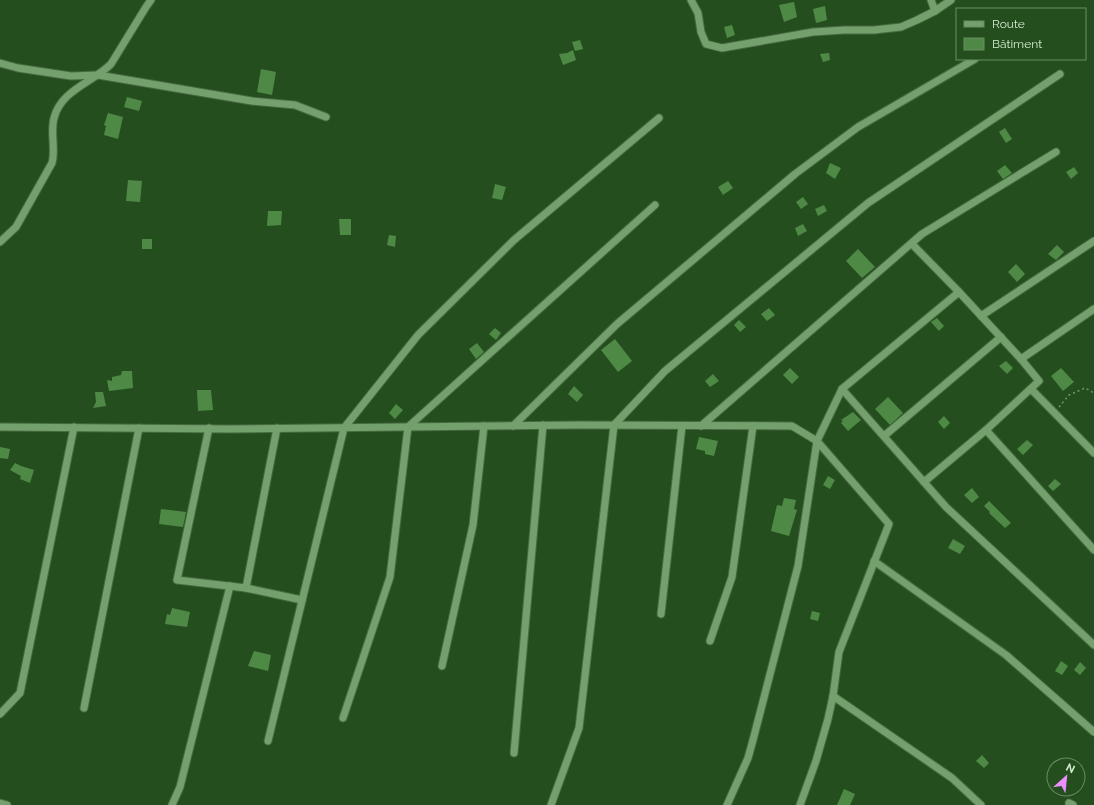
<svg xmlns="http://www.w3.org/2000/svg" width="1094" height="805" font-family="Raleway,sans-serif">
	<rect width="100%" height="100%" fill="#254e1f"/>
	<g fill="#4f8946">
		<path d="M794 2 797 17 784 22 779 5Z"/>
		<path d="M825 6 827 20 816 23 813 9Z"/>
		<path d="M732 25 735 35 727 38 724 27Z"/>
		<path d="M580 40 583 49 575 51 572 42Z"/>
		<path d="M573 50 576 60 563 65 559 54 567 53Z"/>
		<path d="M829 53 830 60 823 62 820 54Z"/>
		<path d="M261 69 276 72 272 95 257 92Z"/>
		<path d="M127 97 142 101 139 111 124 107Z"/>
		<path d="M108 113 123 117 118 139 104 135 106 126 104 125Z"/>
		<path d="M1005 128 1012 139 1006 143 999 132Z"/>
		<path d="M830 163 841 168 835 179 826 173Z"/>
		<path d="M1005 165 1012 173 1003 179 997 171Z"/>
		<path d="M1074 167 1078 173 1071 179 1066 172Z"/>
		<path d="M128 180 142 181 140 202 126 201Z"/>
		<path d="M728 181 733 188 723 195 718 187Z"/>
		<path d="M495 184 506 187 502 200 492 198Z"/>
		<path d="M803 197 808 204 801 209 796 202Z"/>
		<path d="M824 205 827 211 818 216 815 209Z"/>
		<path d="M268 211H282L281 225 267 226Z"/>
		<path d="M339 219H351V235H340Z"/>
		<path d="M803 224 807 231 798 236 795 228Z"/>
		<path d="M389 235 396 236 395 247 387 245Z"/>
		<rect x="142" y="239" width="10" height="10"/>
		<path d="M1057 245 1064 252 1056 260 1048 254Z"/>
		<path d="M858 249 875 267 862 278 846 261Z"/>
		<path d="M1016 264 1025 274 1017 282 1008 272Z"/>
		<path d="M769 308 775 315 767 321 761 314Z"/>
		<path d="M937 318 944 326 939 331 931 322Z"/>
		<path d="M739 320 746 327 740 332 734 325Z"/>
		<path d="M495 328 501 333 496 340 489 334Z"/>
		<path d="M615 339 632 361 618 372 601 350Z"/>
		<path d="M477 343 484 352 476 359 469 349Z"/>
		<path d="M1006 361 1013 368 1007 374 999 366Z"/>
		<path d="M790 368 799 377 792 384 783 375Z"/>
		<path d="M1061 368 1074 382 1063 391 1051 376Z"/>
		<path d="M122 371H132L133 388 109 391 107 380 112 381V377L121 375Z"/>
		<path d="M713 374 719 381 710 387 705 381Z"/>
		<path d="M574 386 583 395 577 402 568 394Z"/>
		<path d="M197 390H211L213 410 198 411Z"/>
		<path d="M95 392H103L106 406 93 408 96 402Z"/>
		<path d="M888 397 903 413 890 425 875 409Z"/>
		<path d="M396 404 403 410 395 419 389 413Z"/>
		<path d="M853 412 861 420 848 431 841 423 843 421 841 420Z"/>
		<path d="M944 416 950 423 944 429 938 422Z"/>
		<path d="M699 437 718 441 714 456 705 454V451L696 449Z"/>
		<path d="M1027 440 1033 445 1023 455 1017 449Z"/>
		<path d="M0 447 10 449 8 459 0 458Z"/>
		<path d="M15 463 21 466 34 470 30 483 20 479 21 476 10 470Z"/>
		<path d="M828 476 835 480 830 489 823 485Z"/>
		<path d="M1055 479 1061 484 1053 491 1048 486Z"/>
		<path d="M972 488 979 497 972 503 964 495Z"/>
		<path d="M784 498 796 500 794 509 797 510 789 536 771 531 777 505 782 506Z"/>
		<path d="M989 501 1011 523 1005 528 989 513 990 512 984 506Z"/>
		<path d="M161 509 186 512 183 527 159 524Z"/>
		<path d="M953 539 965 546 960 554 948 548Z"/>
		<path d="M172 608 190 612 187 627 165 624 167 614 170 615Z"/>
		<path d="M812 611 820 613 818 621 810 619Z"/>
		<path d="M254 651 271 655 268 671 248 666Z"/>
		<path d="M1061 661 1068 666 1062 675 1055 671Z"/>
		<path d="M1080 662 1086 668 1080 675 1074 670Z"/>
		<path d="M982 755 989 763 984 768 976 761Z"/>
		<path d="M844 789 855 794 850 805H837Z"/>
	</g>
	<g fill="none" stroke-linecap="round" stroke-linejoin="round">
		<g stroke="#466a40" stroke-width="9">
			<g id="minor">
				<path d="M691 0 698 13 701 32 706 44 722 48 813 32 844 30H874L901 27 917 20 935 11"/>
				<path d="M931 0 935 11 951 0"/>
				<path d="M0 63 18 68 71 76 98 75 252 101 295 105 326 117"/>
				<path d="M0 242 16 227 52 163C56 149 50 133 54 118 61 90 92 83 111 64L146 7 151 0"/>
				<path d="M912 244 959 292"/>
				<path d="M981 316 1094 241"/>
				<path d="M1021 359 1094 309"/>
				<path d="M842 389 946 507 1094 645"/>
				<path d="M1031 389 1094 453"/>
				<path d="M513 426 617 324 795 174 858 127 975 59"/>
				<path d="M701 426 922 234 1056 152"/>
				<path d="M0 427 230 429 578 425 792 426 817 441 889 524 839 652 833 696 828 719 816 761 800 805"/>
				<path d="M209 428 177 580 246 588 302 600"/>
				<path d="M986 430 1094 550"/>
				<path d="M884 436 1001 337"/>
				<path d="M874 561 1006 655 1094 732"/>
				<path d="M246 588 277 428"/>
				<path d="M661 614 682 426"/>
				<path d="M710 641 732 577 753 426"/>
				<path d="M442 666 473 525 484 426"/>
				<path d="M833 696 952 778 981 805"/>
				<path d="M84 708 139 428"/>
				<path d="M0 714 20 693 74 427"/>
				<path d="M343 718 390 577 408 427 655 205"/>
				<path d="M268 741 344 428 418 335 514 240 659 118"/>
				<path d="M514 753 543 425"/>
				<path d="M0 803 7 805"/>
				<path d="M1069 803 1073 805"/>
				<path d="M172 805 180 787 230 586"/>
				<path d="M551 805 579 728 614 425 665 371 868 203 1060 74"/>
				<path d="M727 805 748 758 753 740 798 566 817 441 842 389 959 292 1021 359 1039 381 986 430 924 482"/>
			</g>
		</g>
		<path stroke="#71936c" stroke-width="1.5" stroke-dasharray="2 3" stroke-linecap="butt" d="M1059 407 1069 395 1085 388 1094 393"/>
		<use href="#minor" stroke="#74a06d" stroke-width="7"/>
	</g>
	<rect x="956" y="8" width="130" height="52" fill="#254e1f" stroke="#6b8d65"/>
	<rect x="964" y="21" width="20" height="6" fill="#74a06d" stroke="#6b8d65"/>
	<text x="992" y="28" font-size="12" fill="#d3ebcf">Route</text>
	<rect x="964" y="38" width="20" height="12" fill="#4f8946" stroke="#6b8d65"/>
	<text x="992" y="48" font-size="12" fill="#d3ebcf">Bâtiment</text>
	<g transform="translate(1066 777) rotate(27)"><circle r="19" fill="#254e1f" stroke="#6b8d65"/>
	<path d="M0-3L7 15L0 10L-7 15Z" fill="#eb8dfc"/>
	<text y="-6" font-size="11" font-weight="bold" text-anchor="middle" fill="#d3ebcf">N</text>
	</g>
</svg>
